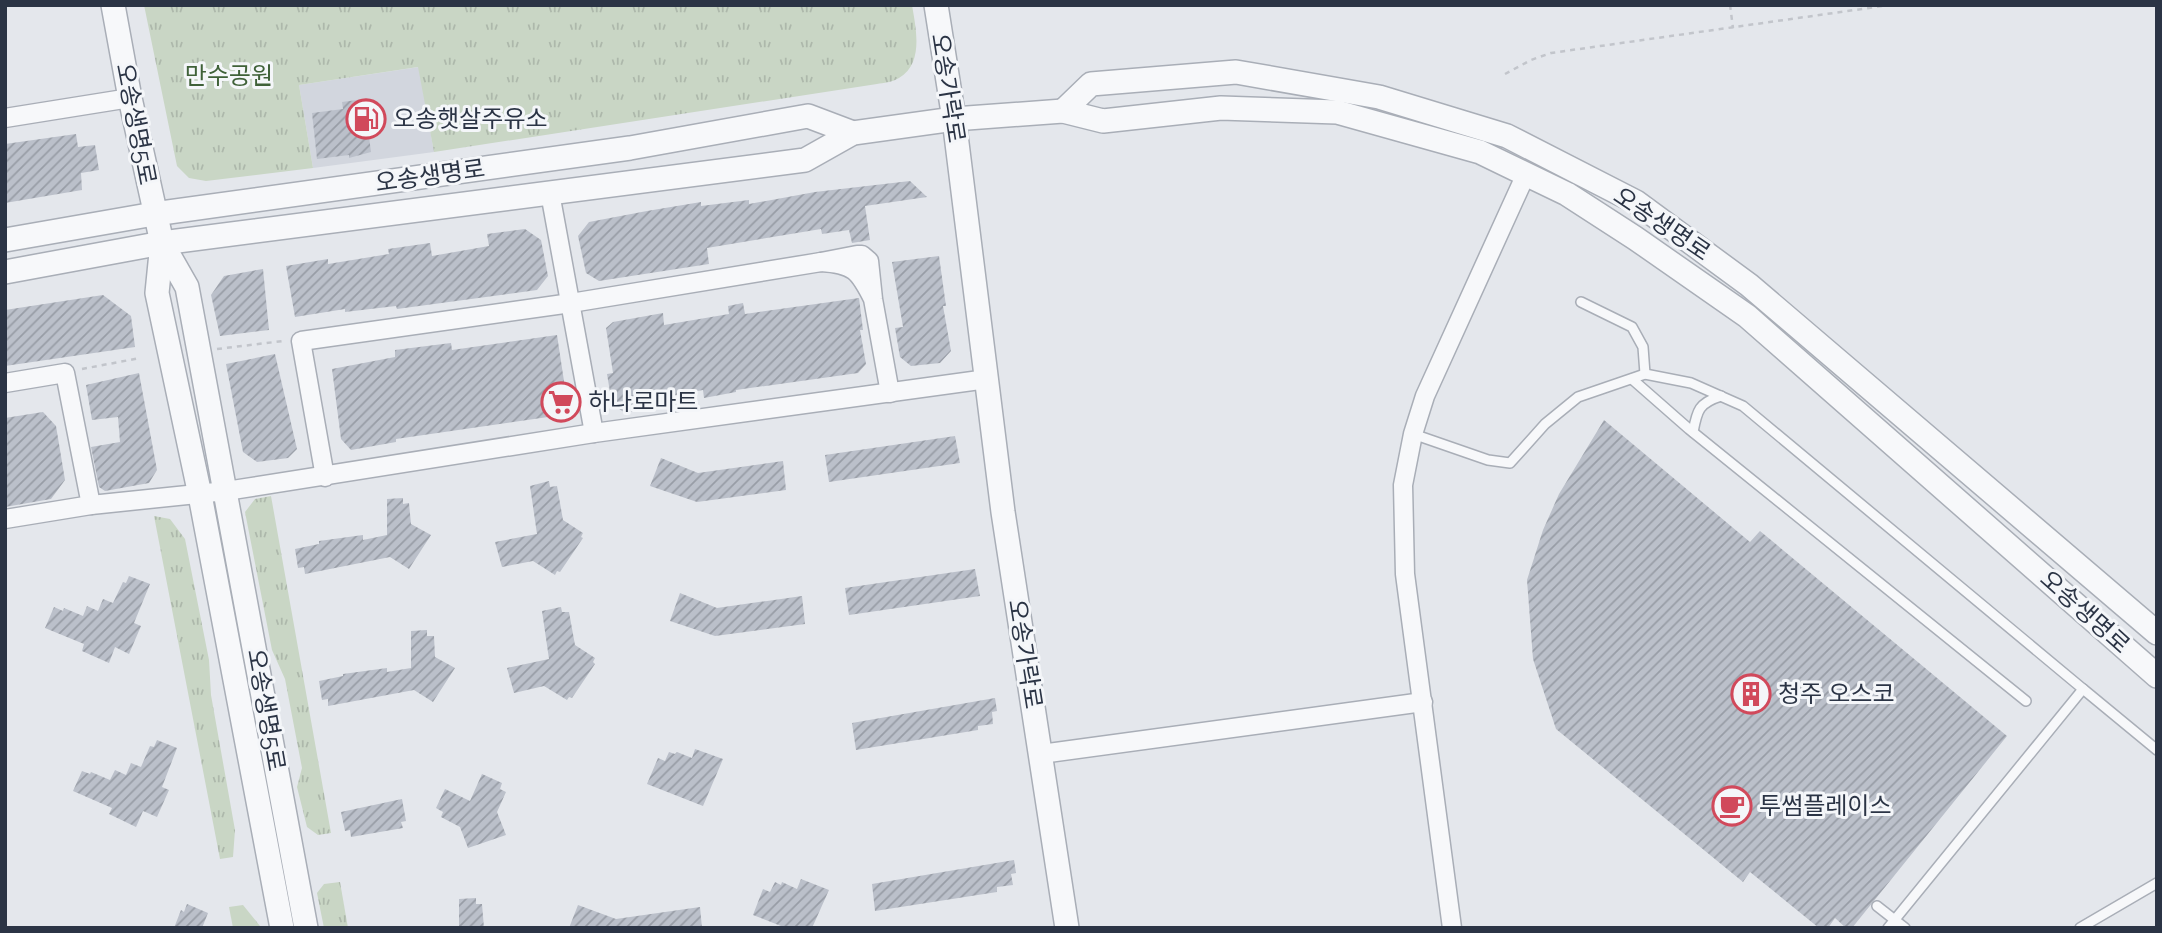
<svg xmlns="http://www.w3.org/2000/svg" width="2162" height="933" font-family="Raleway,'Noto Sans KR',sans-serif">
	<defs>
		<pattern id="grass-tufts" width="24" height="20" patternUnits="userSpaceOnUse" patternTransform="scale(1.75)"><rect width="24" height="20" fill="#c9d6c5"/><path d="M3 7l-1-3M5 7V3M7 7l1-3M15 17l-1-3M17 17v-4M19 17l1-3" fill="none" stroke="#adb8ab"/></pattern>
		<pattern id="building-hatch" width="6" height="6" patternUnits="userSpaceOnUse" patternTransform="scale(1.75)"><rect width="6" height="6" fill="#bbc0ca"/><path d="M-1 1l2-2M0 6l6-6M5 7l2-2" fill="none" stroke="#989da6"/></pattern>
	</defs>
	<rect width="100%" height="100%" fill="#e4e7ec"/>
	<path fill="#d2d6de" d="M419 67 434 152 313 168 299 85Z"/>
	<g fill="url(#grass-tufts)">
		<path d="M144 5H912C916 29 924 63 899 78 893 82 883 83 877 84L434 152 418 67 299 85 313 168 206 181 189 178 177 166Z"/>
		<path d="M271 496 331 833 318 835 307 827 297 787 302 768 285 679 272 650 245 512 255 499Z"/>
		<path d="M154 516 170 519 185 539 209 660 211 695 235 830 233 857 220 859Z"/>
		<path d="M340 882 348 928H324L317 893 324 884Z"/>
		<path d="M243 905 260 926V928H233L229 907Z"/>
	</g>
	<g fill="url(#building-hatch)">
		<path d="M364 99 371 152 349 158V155L317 159 312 113 343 109 342 102Z"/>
		<path d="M76 134 78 147 95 145 99 170 81 173 82 190 5 203V144Z"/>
		<path d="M910 181 927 197 865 206 870 240 852 243 849 230 822 234 821 229 707 248 709 264 599 281 586 273 578 236 589 222 647 211 701 202V206L749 200V204L815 192Z"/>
		<path d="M525 229 541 240 548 276 537 290 397 309 396 306 345 312V309L295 317 286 266 328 259V264L389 254 388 249 430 243 432 256 489 246 487 234Z"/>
		<path d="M939 256 946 306H943L951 351 940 363 911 366 900 357 895 328 903 327 892 262Z"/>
		<path d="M263 269 269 330 220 336 211 295 224 276Z"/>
		<path d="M103 295 131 316 135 347 5 366V310Z"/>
		<path d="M859 298 863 330H860L866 364 858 373 736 390V392L704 398 703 390 665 397 666 406 625 413 612 404 607 374 613 373 606 328 613 322 663 313 664 325 729 314 728 306 743 303 745 314Z"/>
		<path d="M557 335 569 414 396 439V442L351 450 341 439 332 369 395 357V350L451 343 452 350Z"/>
		<path d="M275 354 297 449 288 458 257 462 243 452 226 364Z"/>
		<path d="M139 373 157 470 149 483 105 491 99 487 91 447 120 442 118 417 92 420 86 385Z"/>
		<path d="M43 412 56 426 65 480 51 499 5 507V418Z"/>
		<path d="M1604 420 1750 542 1760 531 2007 736 1852 928H1846L1835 918 1828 928H1819L1750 872 1743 882 1556 729 1533 659 1527 580 1543 530 1559 494Z"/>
		<path d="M955 436 960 463 829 482 825 455Z"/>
		<path d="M661 458 698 473 783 461 786 490 697 502 650 486Z"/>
		<path d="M549 481 550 487 557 486 563 520 583 533 581 537 583 538 560 572 557 571 555 575 533 561 502 567 495 542 537 534 530 486Z"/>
		<path d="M403 498V504L409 503 411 524 431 535 409 569 390 557 305 574 304 567 298 568 295 549 319 544V541L363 535V540L387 535V499Z"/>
		<path d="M975 569 980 596 849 615 845 588Z"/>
		<path d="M129 576 150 584 134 623 141 626 129 654 115 647 109 663 82 651 84 644 45 628 54 607 63 611 64 608 83 616 87 606 98 611 103 599 113 603 123 582 126 583Z"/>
		<path d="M680 593 717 608 802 596 805 624 715 636 670 621Z"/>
		<path d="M561 607 562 612H569L575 645 595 658 593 662 595 664 572 698 569 697 567 700 544 686 514 693 507 668 549 659 542 611Z"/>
		<path d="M427 630V636H434L435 657 455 668 433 702 414 690 328 706V699L322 700 319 681 343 676V674L387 668V672L411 668V631Z"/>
		<path d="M995 698 997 711 992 712 993 724 978 726V730L856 750 852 723Z"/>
		<path d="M157 740 177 748 162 787 169 790 157 817 143 811 136 827 109 814 112 808 73 791 82 771 90 774 91 772 110 780 115 770 126 775 131 763 141 767 150 746 154 747Z"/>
		<path d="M695 749 723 759 703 806 647 784 658 758 665 761 669 752 675 754 677 752 692 758Z"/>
		<path d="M482 774 502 783 500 789 506 792 497 812 506 835 468 848 460 827 441 817 443 812 436 808 445 789 470 801Z"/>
		<path d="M402 799 406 821 401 822 403 828 351 837 350 830 345 831 341 812Z"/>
		<path d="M1014 860 1016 873 1011 874 1013 885 997 887V892L875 911 872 884Z"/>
		<path d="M801 879 829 890 812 928H786L753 915 763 889 770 892 775 882 781 885 782 882 797 889Z"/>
		<path d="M476 898V904H482L484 928H459V899Z"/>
		<path d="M187 904 208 913 202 928H174L181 910 184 912Z"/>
		<path d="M578 905 616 919 700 907 702 928H569Z"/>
	</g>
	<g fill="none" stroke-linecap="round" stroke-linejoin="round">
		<g stroke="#a9aeb7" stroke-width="12">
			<g id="service">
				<path d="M1581 302 1632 327 1643 347 1645 374"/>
				<path d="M1632 379 1689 429 2026 701"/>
				<path d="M1693 432C1697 410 1699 403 1721 396"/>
				<path d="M1413 434 1488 460 1510 463 1545 424 1578 397 1645 374 1691 383 1743 406 2083 689 1888 928"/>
				<path d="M2083 689 2157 750"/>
				<path d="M1877 906 1905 928"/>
				<path d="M2080 928 2157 883"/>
			</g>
		</g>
		<g stroke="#a9aeb7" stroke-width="21">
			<g id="minor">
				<path d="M5 118 130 98"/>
				<path d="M550 193 594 433"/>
				<path d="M873 299C859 271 854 264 821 262L857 255H862L869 261 873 299 890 393"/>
				<path d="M5 383 65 373 91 505"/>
				<path d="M325 477 301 341 571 303 821 262"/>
				<path d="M5 519 91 505 226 491 594 433 987 379"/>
				<path d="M1041 754 1423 702"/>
				<path d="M1452 928 1405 574 1403 485 1413 434 1425 396 1526 174"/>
			</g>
		</g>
		<g stroke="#a9aeb7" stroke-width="26">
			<g id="tertiary">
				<path d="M113 5 130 98 162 243 187 287 306 928"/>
				<path d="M936 5 954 119 1003 512 1067 928"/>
				<path d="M1063 111 1091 84 1236 72 1379 97 1507 136 1636 202 1749 285 2157 633"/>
				<path d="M5 240 154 214 630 148 808 116 853 133"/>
				<path d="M162 243 157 293 200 495 282 928"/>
				<path d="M5 272 162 243 805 160 853 133 954 119 1063 111 1103 121 1221 108 1337 112 1480 152 1567 194 1635 238 1747 316 2157 676"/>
			</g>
		</g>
		<g stroke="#c2c5cb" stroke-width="2.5" stroke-dasharray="5 5" stroke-linecap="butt">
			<path d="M1730 5 1733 28"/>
			<path d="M1505 74 1531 60 1551 53 1890 5"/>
			<path d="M217 349 283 341"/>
			<path d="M82 369 140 358"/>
		</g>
		<use href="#service" stroke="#f7f8fa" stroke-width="9"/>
		<use href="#minor" stroke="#f7f8fa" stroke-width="18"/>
		<use href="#tertiary" stroke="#f7f8fa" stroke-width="23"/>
	</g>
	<defs>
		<g id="fuel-ring" transform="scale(2.0125)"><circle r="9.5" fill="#f4f6f9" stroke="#d1495b" stroke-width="1.5"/><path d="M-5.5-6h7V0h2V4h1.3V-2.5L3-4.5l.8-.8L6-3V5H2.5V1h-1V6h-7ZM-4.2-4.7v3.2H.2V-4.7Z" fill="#d1495b"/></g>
		<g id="supermarket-ring" transform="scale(2.0125)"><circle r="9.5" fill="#f4f6f9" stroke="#d1495b" stroke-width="1.5"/><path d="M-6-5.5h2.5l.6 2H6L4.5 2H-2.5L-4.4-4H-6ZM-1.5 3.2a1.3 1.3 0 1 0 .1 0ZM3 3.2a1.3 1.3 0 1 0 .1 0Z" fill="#d1495b"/></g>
		<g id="building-ring" transform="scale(2.0125)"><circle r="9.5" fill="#f4f6f9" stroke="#d1495b" stroke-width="1.5"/><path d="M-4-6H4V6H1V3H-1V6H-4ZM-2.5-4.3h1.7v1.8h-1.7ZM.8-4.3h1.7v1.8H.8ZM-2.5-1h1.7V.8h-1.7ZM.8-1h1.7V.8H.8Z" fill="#d1495b"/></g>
		<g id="cafe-ring" transform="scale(2.0125)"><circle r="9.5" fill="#f4f6f9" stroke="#d1495b" stroke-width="1.5"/><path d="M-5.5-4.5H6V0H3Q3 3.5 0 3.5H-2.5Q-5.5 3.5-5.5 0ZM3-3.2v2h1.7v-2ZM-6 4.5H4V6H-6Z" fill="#d1495b"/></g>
	</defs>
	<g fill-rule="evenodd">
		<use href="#fuel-ring" x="366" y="119"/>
		<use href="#supermarket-ring" x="561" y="402"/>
		<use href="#building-ring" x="1751" y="694"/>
		<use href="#cafe-ring" x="1732" y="806"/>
	</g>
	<g text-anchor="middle" stroke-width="6" stroke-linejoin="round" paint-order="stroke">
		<g font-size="24" fill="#3f6138" stroke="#f4f6f9">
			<text x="229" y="84">만수공원</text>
		</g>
		<g font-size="24" fill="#2b3445" stroke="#f4f6f9">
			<text transform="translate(948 88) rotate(81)" y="8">오송가락로</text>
			<text transform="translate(136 124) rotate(79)" y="8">오송생명5로</text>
			<text transform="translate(430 176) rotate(-8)" y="8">오송생명로</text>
			<text transform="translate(1662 224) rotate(34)" y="8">오송생명로</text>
			<text transform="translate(2085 612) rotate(42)" y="8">오송생명로</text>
			<text transform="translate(1025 654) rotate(81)" y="8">오송가락로</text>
			<text transform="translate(266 710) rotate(80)" y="8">오송생명5로</text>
		</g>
		<g font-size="24" fill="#2b3445" stroke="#f4f6f9" text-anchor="start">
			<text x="393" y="127">오송햇살주유소</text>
			<text x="588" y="410">하나로마트</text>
			<text x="1778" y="702">청주 오스코</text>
			<text x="1759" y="814">투썸플레이스</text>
		</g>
	</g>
	<rect width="2162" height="933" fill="none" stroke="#2b3445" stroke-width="14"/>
</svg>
